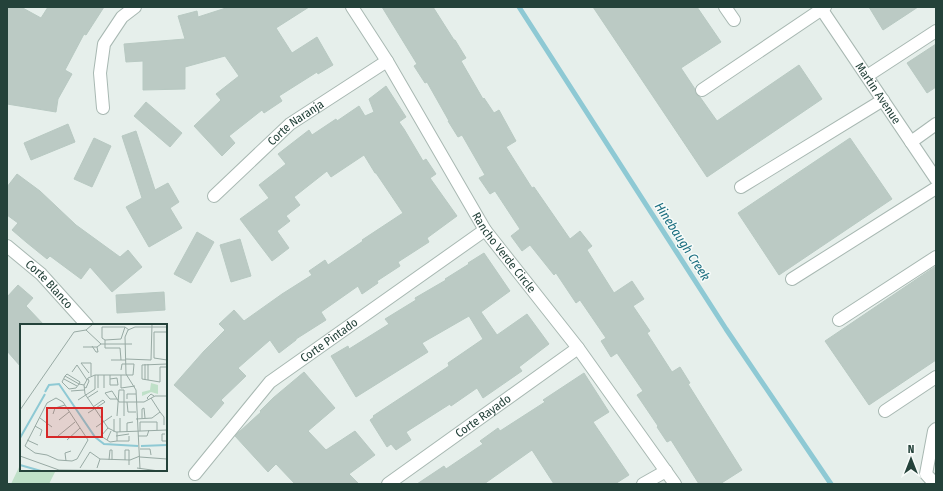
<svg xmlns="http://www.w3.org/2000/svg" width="943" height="491" font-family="'Fira Sans Condensed',sans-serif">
	<rect width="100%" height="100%" fill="#e6efeb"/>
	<path fill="#bfe0c8" d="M21 463V470H56L49 484H11Z"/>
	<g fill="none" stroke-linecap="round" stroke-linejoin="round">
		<path stroke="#8ec9d4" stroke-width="5" d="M519 7 726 329 831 484"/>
	</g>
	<g fill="#bbcac4" stroke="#b8c9c2">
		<path d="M7 7H21L41 18 48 7H104L86 35 84 34 65 70 72 74 58 99 56 112 7 104Z"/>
		<path d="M229 7H309L276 28 292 53 317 37 333 65 318 74 317 72 279 96 282 101 264 113 262 110 229 136 235 143 222 156 194 126 221 100 216 94 239 76 225 56 185 67V89L143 90V61L126 62 124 44 185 39 178 16 197 11 198 17Z"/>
		<path d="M382 7H433L454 40H455L466 58 461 61 483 99 484 98 494 113 499 110 516 141 506 147 532 188 534 187 570 239 580 231 592 246 587 250 614 293 632 281 644 299 633 306 650 331 647 333 672 372 680 367 690 383 688 384 742 470 720 484H699L671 440 667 442 657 427 658 426 637 395 643 391 617 353 611 357 601 341 606 338 580 300 576 303 556 273 554 275 530 245 522 251 511 236 520 229 495 191 490 194 479 178 485 175 462 135 458 137 448 121H449L427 82 425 83 414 66 417 64Z"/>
		<path d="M593 7H697L721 42 681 68 695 89 696 94 700 97 717 121 799 65 822 99 707 177Z"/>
		<path d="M869 7H918L883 30Z"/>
		<path d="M936 44V87L927 93 907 63Z"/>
		<path d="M386 86 406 117 399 122 404 129 423 161 426 159 436 174 430 178 457 216 427 238 429 242 398 262 400 266 377 281 378 283 362 294 358 286 321 312 326 320 296 339V340L279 353 270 340 238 368 246 376 221 400 224 403 211 418 174 385 204 351 225 330 219 324 234 310 244 321 282 294 312 275 309 271 325 260 328 265 363 241 362 240 403 213 376 173H375L364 155 331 177 327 171 294 197 300 205 286 216 290 221 277 231 289 248 272 261 240 219 269 198 259 185 286 164 278 154 309 130 312 135 336 119 337 121 359 106 365 116 374 112 369 99Z"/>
		<path d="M146 102 182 133 170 147 134 116Z"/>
		<path d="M68 124 75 142 31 160 24 143Z"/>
		<path d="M136 131 155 190 168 183 179 202 170 208 182 228 149 247 126 207 142 198 122 136Z"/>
		<path d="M94 138 111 146 92 187 74 179Z"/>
		<path d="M850 138 892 199 779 275 738 213Z"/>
		<path d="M17 174 40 191 76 225 120 257 128 250 142 267 112 292 90 267 81 279 50 256 47 259 26 242 12 230 18 223 7 215V187Z"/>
		<path d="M197 232 214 242 191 283 174 274Z"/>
		<path d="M240 239 251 276 231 282 220 245Z"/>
		<path d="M484 253 510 291 481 312 497 335 527 314 549 344 519 367 522 371 483 398 477 388 451 406 450 404 406 432 411 440 396 450 391 444 387 447 370 420 374 417 373 416 449 366 448 363 483 339 469 316 422 343 428 352 356 397 331 356 348 346 349 349 389 324 385 319 416 300 415 298 446 280 445 279 469 264 468 263Z"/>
		<path d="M936 266V360L869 405 825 341Z"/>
		<path d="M18 285 33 298 26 306 44 325H21V367L7 351V297Z"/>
		<path d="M164 292 165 310 117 313 116 295Z"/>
		<path d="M304 372 335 408 308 431 326 450 355 431 375 455 349 474 359 484H295L276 464 268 472 235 436 239 432 261 412 260 411 273 398Z"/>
		<path d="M584 373 609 412 593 422 629 475 615 484H554L532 450 484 484H417L444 466 446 469 483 444 480 441 498 428 500 431 545 402 543 400Z"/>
	</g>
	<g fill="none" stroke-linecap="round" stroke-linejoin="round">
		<g stroke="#a8b8b2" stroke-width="14">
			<g id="minor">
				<path id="s1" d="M352 7 387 61 485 230 578 348 675 484"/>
				<path d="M725 7 734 20"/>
				<path id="s2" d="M820 7 936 179"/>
				<path d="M867 76 936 31"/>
				<path d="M702 90 825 7"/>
				<path d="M103 108 100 73 104 44 122 17 135 7"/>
				<path d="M911 142 936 124"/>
				<path d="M741 187 883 100"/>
				<path id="s3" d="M214 196 290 124 387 61"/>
				<path id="s4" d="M7 246 41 274 87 325"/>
				<path d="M792 279 936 188"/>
				<path d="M839 320 936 257"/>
				<path d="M885 411 936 377"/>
				<path id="s5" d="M195 474 270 382 485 230"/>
				<path id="s6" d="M388 484 578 348"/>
				<path d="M643 484 666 471"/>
				<path d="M935 484 926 474 934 431 936 429"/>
			</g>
		</g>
		<use href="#minor" stroke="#fff" stroke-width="12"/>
	</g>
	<g text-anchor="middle" stroke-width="3" stroke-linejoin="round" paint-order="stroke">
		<g font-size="12" fill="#24423a" stroke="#f7fbf9">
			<text dy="4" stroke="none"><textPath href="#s2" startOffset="104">Martin Avenue</textPath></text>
			<text dy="4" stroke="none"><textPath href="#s3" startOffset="110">Corte Naranja</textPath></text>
			<text dy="4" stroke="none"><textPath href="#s1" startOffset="289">Rancho Verde Circle</textPath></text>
			<text dy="4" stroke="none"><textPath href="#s4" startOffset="57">Corte Blanco</textPath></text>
			<text dy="4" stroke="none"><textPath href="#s5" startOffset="191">Corte Pintado</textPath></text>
			<text dy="4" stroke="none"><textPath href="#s6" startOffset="117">Corte Rayado</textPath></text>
		</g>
		<g font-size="13" font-style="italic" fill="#1c6f80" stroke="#f7fbf9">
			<text transform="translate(683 241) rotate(57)" y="5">Hinebaugh Creek</text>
		</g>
	</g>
	<g transform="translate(20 324)">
		<rect width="147" height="147" fill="#e6efeb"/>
		<path d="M131 59 138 61V70L131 68 122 72V68L130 66Z" fill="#bfe0c8"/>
		<path fill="none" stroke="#8ec9d4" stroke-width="2" d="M25 68 29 61 39 60 75 113 84 120 118 122M0 114 25 70M121 122 147 121M0 141 21 147"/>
		<path fill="none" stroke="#98aaa4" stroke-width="1" d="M66 6 81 20M147 8H134V34L147 36M85 16 82 14V3H105M81 20H112M72 22 76 28H78L77 23M63 23H77L81 20M106 35 131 36 132 0M91 36H106M101 36 100 24H85V16L101 15 105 3 109 6M147 36V11M125 40V56M128 40V56M147 40 122 41V55L140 58V43H147M101 46 102 40H114L113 51H75L68 54 64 61 65 70 88 104 96 108 147 106M52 48 57 41 67 56M69 49 61 39H71V52M78 51V64M84 51V64M90 51V61H98L97 54 90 55M101 51V64L115 62M45 52 42 58 49 65 56 64 59 60 60 58 47 50 45 52 59 60 64 61M44 55 57 62M64 63 66 64 69 57 68 55M51 67 64 66M36 74 43 78 68 116 57 135 52 137 38 136 27 131 15 129 5 122 27 79ZM67 74 78 67M97 75H90L85 69 92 67 99 78M107 75V70H116M58 76 75 65V51M129 76 127 74 131 70 134 72M99 78H124L135 72H147M104 78V92M107 78 108 88H116M0 86 54 8 66 6 73 0M140 88 144 93V101M68 89 85 78 83 76 73 83M33 90 35 84 45 81M97 92 99 66H104V78M20 94 32 103M100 94V108M122 94V85L124 84 125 94M94 95V108M116 95 132 94 140 88 131 74M39 96 49 88M15 102 22 106 20 112M76 103 92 92M91 107 87 116 90 118 97 117V108M120 107V98H137V106M107 108V99L113 98M145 110H142V117H147M38 112 55 98M96 112 109 110M118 112H127L129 106M7 116 18 121M47 116 60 104M87 116 81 112 88 104M97 117H109V112M120 125H130L131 131M0 132 39 146 126 147M120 133 147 135M89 136 90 126H92V136M105 136V126H109V141M46 137 45 129 51 127M60 144 70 128 80 135M77 144 80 135 110 136 120 132M117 144 139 147M120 145 116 66 106 50 105 13 108 6 115 3H147"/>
		<path fill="#d62828" fill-opacity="0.15" stroke="#d62828" stroke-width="2" d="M27 84H82V113H27Z"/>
		<rect width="147" height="147" fill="none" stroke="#24423a" stroke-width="2"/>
	</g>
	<rect width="943" height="491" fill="none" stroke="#24423a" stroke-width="16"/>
	<g transform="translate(911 459)" stroke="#f7fbf9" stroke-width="3" paint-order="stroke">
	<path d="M0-3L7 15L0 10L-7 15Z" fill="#24423a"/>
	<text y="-6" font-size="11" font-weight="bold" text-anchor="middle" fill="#24423a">N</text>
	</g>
</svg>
